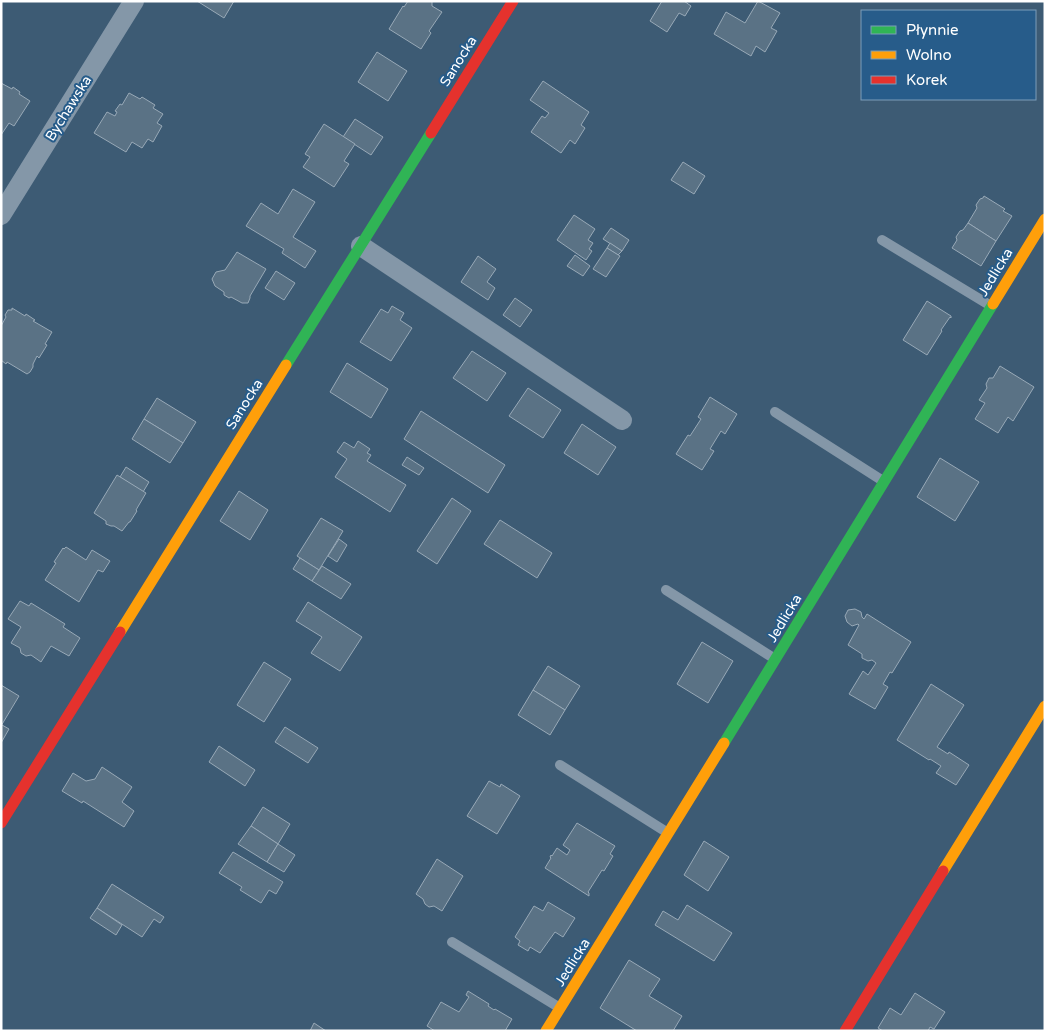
<svg xmlns="http://www.w3.org/2000/svg" width="1046" height="1032" font-family="'Varela Round',sans-serif">
	<rect width="100%" height="100%" fill="#3d5b74"/>
	<g fill="#5a7285" stroke="#98a9b7">
		<path d="M197 1H234L224 18Z"/>
		<path d="M408 1H432V6L442 12 429 31 431 33 421 49 389 29 403 6 404 7Z"/>
		<path d="M662 1H684L691 6 685 16 679 13 667 32 650 21Z"/>
		<path d="M758 1 780 13 771 28 777 31 765 52 756 46 751 56 714 34 726 12 745 23Z"/>
		<path d="M377 52 407 71 388 101 358 82Z"/>
		<path d="M543 81 589 112 581 125 585 128 575 144 570 140 561 153 531 132 542 116 545 118 549 113 530 100Z"/>
		<path d="M1 83 12 89 13 87 20 92 19 94 30 101 14 126 9 123 1 135Z"/>
		<path d="M129 93 140 99 142 97 155 105 153 108 163 114 157 123 162 126 153 142 148 139 142 148 132 142 126 152 94 133 107 112 115 116 117 112 115 111 120 104 122 105Z"/>
		<path d="M355 119 383 137 371 155 343 137Z"/>
		<path d="M324 124 355 144 344 161 349 164 334 187 303 167 310 157 305 154Z"/>
		<path d="M683 162 705 176 694 194 671 180Z"/>
		<path d="M293 189 315 202 293 237 316 251 305 268 282 253 284 249 246 226 261 203 278 214Z"/>
		<path d="M984 196 1005 209 1003 211 1012 216 996 241 968 223 977 208 976 205 980 199 983 198Z"/>
		<path d="M574 215 595 229 588 240 593 243 589 249 592 251 586 260 557 240Z"/>
		<path d="M968 223 996 241 981 266 952 248 957 240 956 237 960 231 963 230Z"/>
		<path d="M611 228 629 240 622 251 603 239Z"/>
		<path d="M610 243 622 251 618 255 607 248Z"/>
		<path d="M607 248 620 256 606 277 593 269Z"/>
		<path d="M237 252 266 269 250 296V298L248 303H242L231 297 229 298 224 295V292L215 286 212 279 216 272 225 270Z"/>
		<path d="M575 255 590 266 583 276 567 266Z"/>
		<path d="M478 256 496 269 487 282 495 288 488 300 461 282Z"/>
		<path d="M276 271 295 283 284 300 265 288Z"/>
		<path d="M515 298 532 310 520 327 503 315Z"/>
		<path d="M927 301 951 316V318L950 317 941 330 942 331 927 355 903 340Z"/>
		<path d="M392 306 404 313 400 320 412 328 391 361 360 342 381 309 388 313Z"/>
		<path d="M12 308 25 316 26 314 35 320 33 321 52 332 45 344 47 345 39 358 37 356 33 364V367L30 372 27 374 7 362 6 364 1 360V326L6 317 5 315 8 310H12Z"/>
		<path d="M472 351 506 373 487 401 453 378Z"/>
		<path d="M347 363 388 389 371 418 330 392Z"/>
		<path d="M1000 366 1034 387 1013 421 1008 417 998 433 975 419 985 403 979 400 987 388 986 384 989 378H993Z"/>
		<path d="M528 388 561 410 543 438 509 416Z"/>
		<path d="M710 397 737 414 725 434 721 431 710 449 714 451 702 470 676 454 688 435 690 436 701 419 698 417Z"/>
		<path d="M157 398 196 422 183 443 144 419Z"/>
		<path d="M421 411 505 465 488 493 404 439Z"/>
		<path d="M144 419 183 443 170 463 132 439Z"/>
		<path d="M582 424 616 447 598 475 564 453Z"/>
		<path d="M358 441 370 449 367 453 371 455 367 461 406 485 390 512 335 477 347 459 337 452 344 442 354 448Z"/>
		<path d="M407 457 424 468 419 475 402 465Z"/>
		<path d="M940 458 979 482 955 521 917 497Z"/>
		<path d="M126 467 149 482 143 492 120 477Z"/>
		<path d="M117 475 146 493 136 510 137 511 130 522H129L122 531 114 526H111L106 524V521L94 513Z"/>
		<path d="M239 491 268 510 250 540 220 521Z"/>
		<path d="M452 498 471 511 437 564 417 551Z"/>
		<path d="M321 518 343 531 319 570 297 556Z"/>
		<path d="M500 520 552 553 537 578 484 544Z"/>
		<path d="M339 539 347 545 337 562 328 556Z"/>
		<path d="M66 547 86 560 92 550 110 561 103 572 98 570 79 602 45 580 56 563 54 562 63 548 64 549Z"/>
		<path d="M300 558 319 570 312 581 293 569Z"/>
		<path d="M322 566 351 584 341 599 312 581Z"/>
		<path d="M20 601 29 606 31 603 65 624 63 627 80 638 69 656 51 646 41 662 31 655 26 656 21 653 20 648 11 643 21 627 8 619Z"/>
		<path d="M308 602 362 637 340 671 311 653 322 637 296 621Z"/>
		<path d="M855 609 861 612 862 617 864 619 867 614 911 642 892 673 890 672 883 684 888 687 875 709 849 694 863 671 868 675 876 663 872 660 868 661 862 658V654L848 645 859 625 858 624 852 626 847 622 845 616 848 610Z"/>
		<path d="M702 642 733 661 708 703 677 684Z"/>
		<path d="M264 662 291 679 264 722 237 705Z"/>
		<path d="M548 666 580 686 565 710 533 690Z"/>
		<path d="M931 684 964 705 937 747 948 754 949 752 969 765 956 785 936 773 941 766 930 759 929 760 897 740Z"/>
		<path d="M1 685 19 696 1 726Z"/>
		<path d="M533 690 565 710 550 735 518 715Z"/>
		<path d="M2 725 9 729 1 743V726Z"/>
		<path d="M285 727 318 748 308 763 275 742Z"/>
		<path d="M219 746 255 770 245 786 209 762Z"/>
		<path d="M102 767 132 787 122 802 134 811 124 827 83 801 82 803 62 791 73 773 86 781 95 779Z"/>
		<path d="M489 781 500 787 501 784 520 796 497 834 467 816Z"/>
		<path d="M263 807 290 824 278 844 251 826Z"/>
		<path d="M577 823 615 846 610 854 613 856 604 871 602 870 588 892 589 893V896L545 868 551 858 550 857 551 855 552 856 557 848 567 855 570 850 563 845Z"/>
		<path d="M251 826 278 844 267 862 238 844Z"/>
		<path d="M704 841 729 857 708 891 684 875Z"/>
		<path d="M278 844 295 855 284 872 267 862Z"/>
		<path d="M233 852 283 882 276 894 269 890 261 903 240 890 242 887 219 873Z"/>
		<path d="M437 859 463 876 442 911 434 906 429 907 425 904 423 899 416 894Z"/>
		<path d="M112 884 164 917 160 923 154 919 142 937 97 908Z"/>
		<path d="M548 902 575 918 563 937 555 932 540 953 530 947 528 951 518 945 520 941 515 937 534 906 543 911Z"/>
		<path d="M687 905 732 933 714 961 655 925 663 911 678 920Z"/>
		<path d="M97 908 122 925 116 935 90 918Z"/>
		<path d="M629 960 660 979 649 996 682 1016 673 1031H637L600 1008Z"/>
		<path d="M468 991 489 1004 488 1006 494 1010 495 1009 512 1019 505 1031H435L427 1026 441 1002 459 1012 469 997 466 995Z"/>
		<path d="M915 993 945 1012 934 1029 930 1027 928 1031H883L878 1028 890 1008 901 1015Z"/>
		<path d="M314 1023 326 1031H310Z"/>
	</g>
	<g fill="none" stroke-linecap="round" stroke-linejoin="round">
		<g stroke="#8497a8" stroke-width="10">
			<path d="M882 240 991 306"/>
			<path d="M775 412 883 481"/>
			<path d="M666 590 775 659"/>
			<path d="M560 765 668 833"/>
			<path d="M452 942 560 1008"/>
		</g>
		<g stroke="#8497a8" stroke-width="20">
			<path d="M1 215 134 1"/>
			<path d="M361 246 622 420"/>
		</g>
		<g stroke="#30b455" stroke-width="11">
			<path d="M286 365 431 133"/>
			<path d="M724 743 993 304"/>
		</g>
		<g stroke="#ff9f0a" stroke-width="11">
			<path d="M993 304 1045 219"/>
			<path d="M120 632 286 365"/>
			<path d="M943 871 1045 706"/>
			<path d="M546 1031 724 743"/>
		</g>
		<g stroke="#e5322d" stroke-width="11">
			<path d="M431 133 513 1"/>
			<path d="M1 823 120 632"/>
			<path d="M845 1031 943 871"/>
		</g>
	</g>
	<g text-anchor="middle" stroke-width="4" stroke-linejoin="round" paint-order="stroke">
		<g font-size="14" fill="#fff" stroke="#275c8a">
			<text transform="translate(458 61) rotate(-58)" y="5">Sanocka</text>
			<text transform="translate(68 108) rotate(-58)" y="5">Bychawska</text>
			<text transform="translate(995 272) rotate(-59)" y="5">Jedlicka</text>
			<text transform="translate(244 404) rotate(-58)" y="5">Sanocka</text>
			<text transform="translate(784 618) rotate(-59)" y="5">Jedlicka</text>
			<text transform="translate(572 962) rotate(-58)" y="5">Jedlicka</text>
		</g>
	</g>
	<rect width="1046" height="1032" fill="none" stroke="#ffffff" stroke-width="5"/>
	<rect x="861" y="10" width="175" height="90" fill="#275c8a" stroke="#7d9db9"/>
	<rect x="871" y="26" width="25" height="8" fill="#30b455" stroke="#7d9db9"/>
	<text x="906" y="35" font-size="15" fill="#ffffff">Płynnie</text>
	<rect x="871" y="51" width="25" height="8" fill="#ff9f0a" stroke="#7d9db9"/>
	<text x="906" y="60" font-size="15" fill="#ffffff">Wolno</text>
	<rect x="871" y="76" width="25" height="8" fill="#e5322d" stroke="#7d9db9"/>
	<text x="906" y="85" font-size="15" fill="#ffffff">Korek</text>
</svg>
